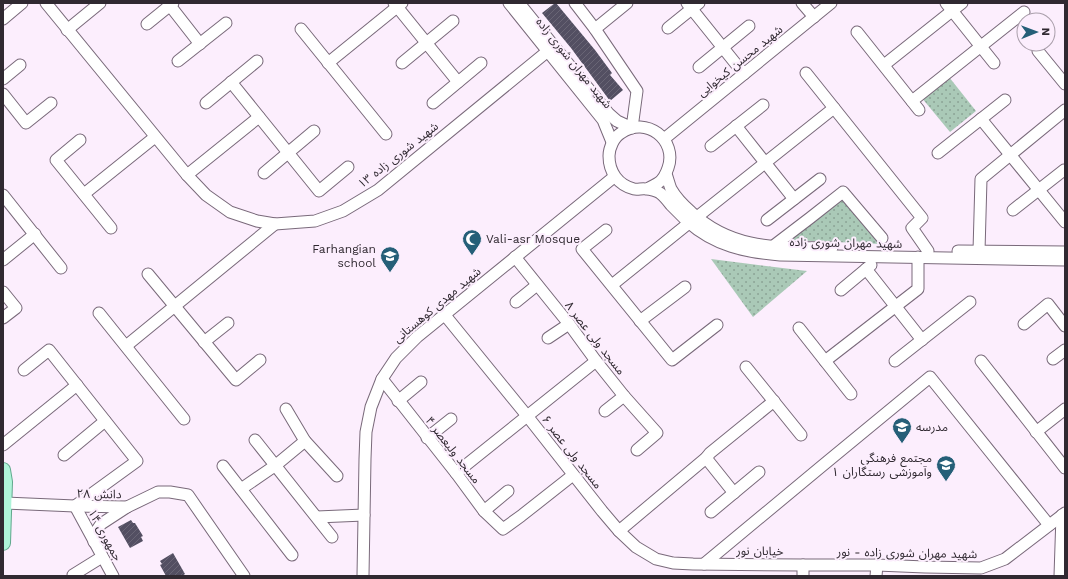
<svg xmlns="http://www.w3.org/2000/svg" width="1068" height="579" font-family="'Work Sans','Noto Sans Arabic',sans-serif">
	<defs>
		<pattern id="park-dots" width="8" height="8" patternUnits="userSpaceOnUse"><rect width="8" height="8" fill="#aac9b7"/><path d="M2 2h.1M6 6h.1" fill="none" stroke="#8ba395" stroke-width="1.8" stroke-linecap="round"/></pattern>
		<pattern id="building-hatch" width="6" height="6" patternUnits="userSpaceOnUse"><rect width="6" height="6" fill="#534f62"/><path d="M-1 1l2-2M0 6l6-6M5 7l2-2" fill="none" stroke="#696575"/></pattern>
	</defs>
	<rect width="100%" height="100%" fill="#fceefd"/>
	<g fill="url(#park-dots)">
		<path d="M949 77 976 111 950 132 921 97Z"/>
		<path d="M844 198 881 244 789 240Z"/>
		<path d="M711 259 807 271 753 317Z"/>
	</g>
	<g fill="url(#building-hatch)">
		<path d="M555 3H556L595 50 612 73 610 75 623 90 610 101 571 48 542 13Z"/>
		<path d="M131 520 133 523H135L143 536 141 537 143 541 130 548 118 527Z"/>
		<path d="M173 553 185 574 182 576H166L160 565 162 564 160 561Z"/>
	</g>
	<g fill="none" stroke-linecap="round" stroke-linejoin="round">
		<g stroke="#79697a" stroke-width="13">
			<g id="minor">
				<path d="M46 3 187 175 206 195 230 212 257 221 275 224 315 221 343 211 378 190 554 46"/>
				<path d="M168 3 200 44"/>
				<path d="M394 3 458 82"/>
				<path d="M509 3 603 120 612 142"/>
				<path d="M519 3 609 114 617 121 632 128 637 91 595 29 575 3"/>
				<path d="M687 3 744 74"/>
				<path d="M802 3 814 17"/>
				<path d="M946 3 994 63"/>
				<path d="M3 19 22 3"/>
				<path d="M147 24 173 3"/>
				<path d="M668 28 699 3"/>
				<path d="M301 29 386 134"/>
				<path d="M595 29 627 3"/>
				<path d="M67 30 100 3"/>
				<path d="M857 32 919 110"/>
				<path d="M1038 51 1065 84"/>
				<path d="M178 61 226 23"/>
				<path d="M328 63 402 3"/>
				<path d="M402 63 453 21"/>
				<path d="M884 65 962 3"/>
				<path d="M699 67 749 26"/>
				<path d="M806 73 922 218 912 228 928 251"/>
				<path d="M3 79 20 65"/>
				<path d="M231 82 319 191 348 167"/>
				<path d="M3 94 26 123 51 103"/>
				<path d="M912 101 1024 12"/>
				<path d="M206 103 257 61"/>
				<path d="M433 103 481 63"/>
				<path d="M981 119 1065 222"/>
				<path d="M736 126 794 199"/>
				<path d="M664 139 831 3"/>
				<path d="M80 140 56 160 111 228"/>
				<path d="M711 146 763 105"/>
				<path d="M938 153 1005 100"/>
				<path d="M264 173 314 131"/>
				<path d="M666 174C668 179 669 184 671 189 676 198 683 205 691 212 733 251 779 247 832 248"/>
				<path d="M187 175 259 117"/>
				<path d="M647 189C651 187 655 185 658 183 663 180 666 174 668 168 678 140 646 115 621 133 614 137 609 148 609 156 609 172 618 185 634 189 638 190 642 188 646 189 650 189 657 191 660 193 664 196 668 201 671 205 676 210 682 216 688 222 715 246 745 252 780 255L1065 260"/>
				<path d="M84 194 155 137"/>
				<path d="M3 195 61 268"/>
				<path d="M1013 210 1064 170"/>
				<path d="M697 217 834 108"/>
				<path d="M767 220 820 179"/>
				<path d="M606 230 582 249 672 360 717 325"/>
				<path d="M772 247 810 218 843 192 882 238"/>
				<path d="M958 251 1065 252"/>
				<path d="M979 251 981 179 1065 110"/>
				<path d="M515 257 569 324 596 361 624 396 657 433 637 450"/>
				<path d="M3 260 35 234"/>
				<path d="M866 269 922 340"/>
				<path d="M148 274 236 380 260 360"/>
				<path d="M612 285 689 223"/>
				<path d="M841 290 871 265"/>
				<path d="M3 292 16 308 3 318"/>
				<path d="M516 302 537 285"/>
				<path d="M99 313 184 419"/>
				<path d="M444 314 528 417 602 511 619 531 636 547 656 559 673 563 693 564 803 565V576"/>
				<path d="M640 321 685 287"/>
				<path d="M1024 324 1048 304 1065 326"/>
				<path d="M799 328 851 394"/>
				<path d="M548 338 569 324"/>
				<path d="M204 342 228 323"/>
				<path d="M126 346 275 224"/>
				<path d="M1053 359 1065 350"/>
				<path d="M825 361 918 289V257"/>
				<path d="M895 361 970 302"/>
				<path d="M981 361 1065 468"/>
				<path d="M746 367 801 435"/>
				<path d="M24 370 49 350 137 461 75 506 113 576"/>
				<path d="M382 379 456 473 484 511 508 491"/>
				<path d="M398 401 421 382"/>
				<path d="M286 409 305 441 337 476"/>
				<path d="M605 411 624 396"/>
				<path d="M1036 432 1065 409"/>
				<path d="M427 438 451 419"/>
				<path d="M255 440 332 537"/>
				<path d="M3 445 77 385"/>
				<path d="M64 455 105 421"/>
				<path d="M706 458 734 493"/>
				<path d="M223 466 292 555"/>
				<path d="M456 473 596 361"/>
				<path d="M241 489 276 465 305 441"/>
				<path d="M5 503 75 506 127 507 158 492H170L188 495 244 576"/>
				<path d="M484 511 503 529 521 516 573 475"/>
				<path d="M711 512 759 472"/>
				<path d="M317 517 364 515"/>
				<path d="M619 531 706 458 710 453 774 401"/>
				<path d="M94 542 97 530 101 524 127 507"/>
				<path d="M704 564 822 466 930 377 1049 525"/>
				<path d="M803 565H877L925 567 981 568 1005 559 1065 513"/>
				<path d="M74 576 73 575 102 557"/>
				<path d="M363 576 365 459 366 432 371 407 382 379 396 358 417 337 614 177"/>
				<path d="M876 576 877 565"/>
				<path d="M1060 576 1062 515"/>
			</g>
		</g>
		<g stroke="#60a88d" stroke-width="16">
			<path id="major" d="M3 470 5 482 3 543"/>
		</g>
		<use href="#minor" stroke="#fff" stroke-width="11"/>
		<use href="#major" stroke="#aff4d9" stroke-width="14"/>
	</g>
	<defs>
		<g id="mosque-pin" transform="scale(1)"><path d="M0 17L-7.5 6A9.5 9.5 0 1 1 7.5 6Z" fill="#255f78" stroke="#fceefd"/><path d="M3.5-4.9A6 6 0 1 0 3.5 4.9A5 5 0 1 1 3.5-4.9Z" fill="#fff"/></g>
		<g id="school-pin" transform="scale(1)"><path d="M0 17L-7.5 6A9.5 9.5 0 1 1 7.5 6Z" fill="#255f78" stroke="#fceefd"/><path d="M0-5L7-2L0 1L-7-2ZM-4 1L0 2.5L4 1V4Q0 6-4 4Z" fill="#fff"/></g>
	</defs>
	<g fill-rule="evenodd">
		<use href="#mosque-pin" x="472" y="239"/>
		<use href="#school-pin" x="390" y="256"/>
		<use href="#school-pin" x="902" y="427"/>
		<use href="#school-pin" x="946" y="465"/>
	</g>
	<g text-anchor="middle" stroke-width="4" stroke-linejoin="round" paint-order="stroke">
		<g font-size="12" fill="#302931" stroke="#fceefd">
			<text transform="translate(740 61) rotate(-39)" y="4">شهید محسن کیخوایی</text>
			<text transform="translate(574 63) rotate(51)" y="4">شهید مهران شوری زاده</text>
			<text transform="translate(398 155) rotate(-38)" y="4">شهید شوری زاده ۱۳</text>
			<text transform="translate(846 243) rotate(1)" y="4">شهید مهران شوری زاده</text>
			<text transform="translate(437 305) rotate(-40)" y="4">شهید مهدی کوهستانی</text>
			<text transform="translate(595 338) rotate(52)" y="4">مسجد ولی عصر ۸</text>
			<text transform="translate(453 450) rotate(52)" y="4">مسجد ولیعصر ۴</text>
			<text transform="translate(572 452) rotate(52)" y="4">مسجد ولی عصر ۶</text>
			<text transform="translate(99 494) rotate(1)" y="4">دانش ۲۸</text>
			<text transform="translate(105 535) rotate(61)" y="4">جمهوری ۱۴</text>
			<text transform="translate(760 551) rotate(1)" y="4">خیابان نور</text>
			<text transform="translate(907 553) rotate(1)" y="4">شهید مهران شوری زاده - نور</text>
		</g>
		<g font-size="12" fill="#302931" stroke="#fceefd" text-anchor="start">
			<text x="486" y="243">Vali-asr Mosque</text>
			<text x="376" y="253" text-anchor="end">Farhangian<tspan x="376" dy="14">school</tspan></text>
			<text x="916" y="431">مدرسه</text>
			<text x="932" y="462" text-anchor="end">مجتمع فرهنگی<tspan x="932" dy="14">وآموزشی رستگاران ۱</tspan></text>
		</g>
	</g>
	<rect width="1068" height="579" fill="none" stroke="#302931" stroke-width="8"/>
	<g transform="translate(1036 32) rotate(89)"><circle r="19" fill="#fceefd" stroke="#aa9fab"/>
	<path d="M0-3L7 15L0 10L-7 15Z" fill="#255f78"/>
	<text y="-6" font-size="11" font-weight="bold" text-anchor="middle" fill="#302931">N</text>
	</g>
</svg>
